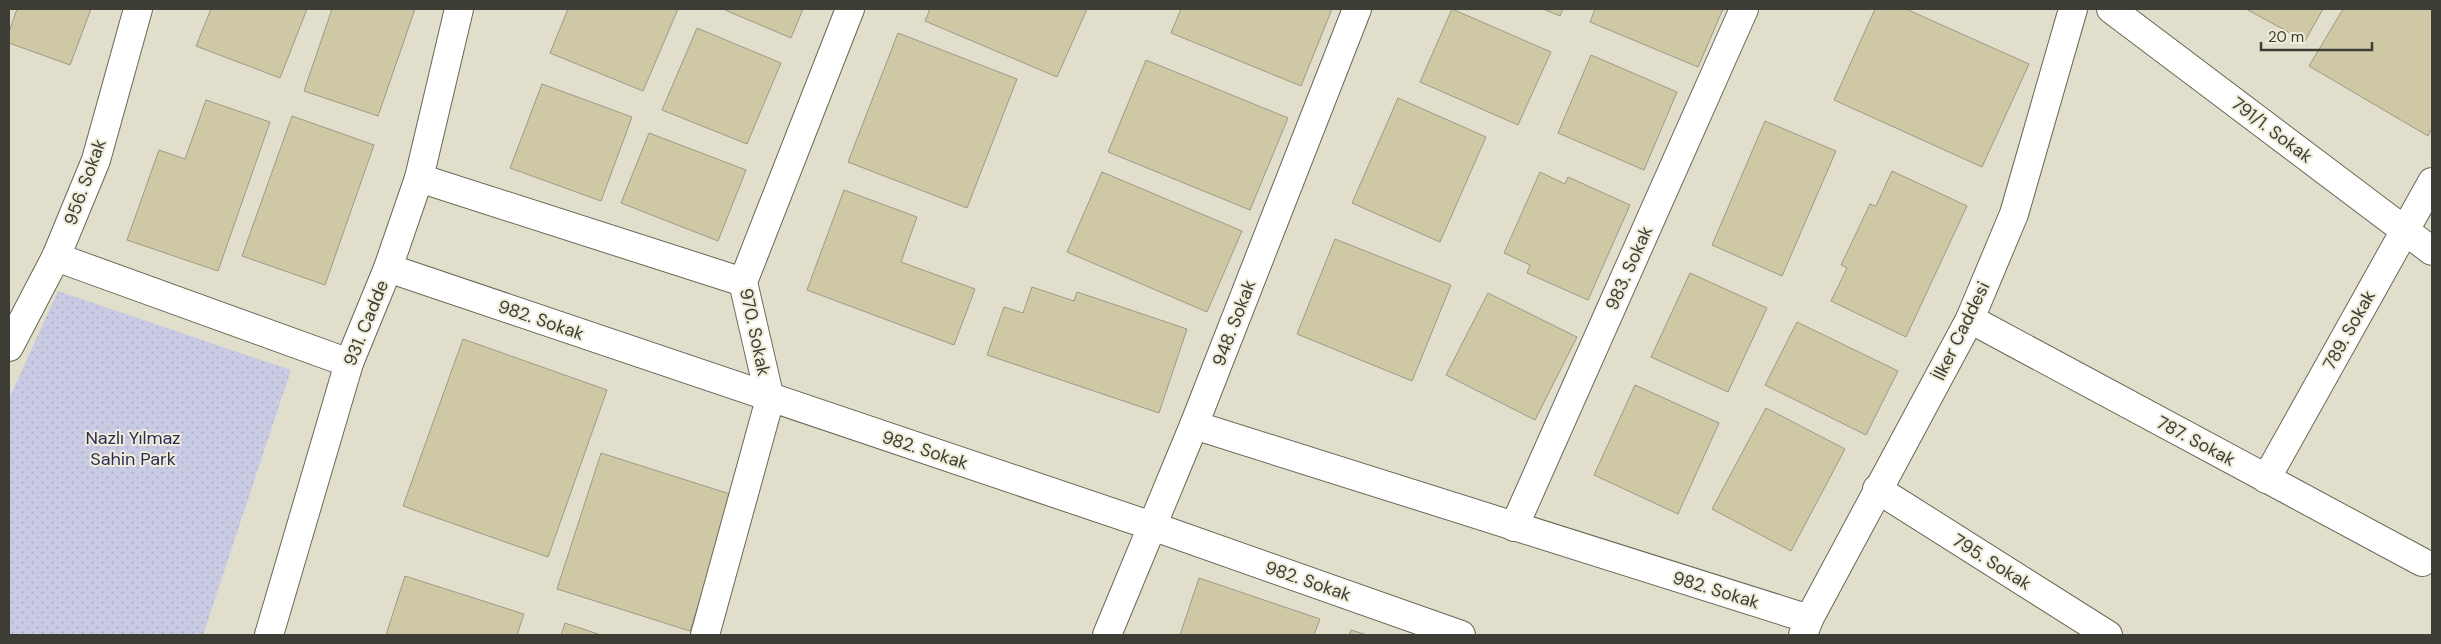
<svg xmlns="http://www.w3.org/2000/svg" width="2441" height="644" font-family="'DM Sans',sans-serif">
	<defs>
		<pattern id="park-dots" width="8" height="8" patternUnits="userSpaceOnUse" patternTransform="scale(1.25)"><rect width="8" height="8" fill="#c9cbe4"/><path d="M2 2h.1M6 6h.1" fill="none" stroke="#aeafc4" stroke-width="1.8" stroke-linecap="round"/></pattern>
	</defs>
	<rect width="100%" height="100%" fill="#e1dfcc"/>
	<path fill="url(#park-dots)" d="M58 291 291 370 203 635H9V399Z"/>
	<g fill="#cec9a4" stroke="#9c9a88">
		<path d="M17 9H91L70 65 9 43V32Z"/>
		<path d="M211 9H307L280 78 196 46Z"/>
		<path d="M332 9H415L378 116 304 91Z"/>
		<path d="M568 9H678L643 91 550 53Z"/>
		<path d="M726 9H803L791 38 725 10Z"/>
		<path d="M930 9H1087L1057 77 925 21Z"/>
		<path d="M1181 9H1332L1301 86 1171 33Z"/>
		<path d="M1452 9 1551 52 1518 125 1420 82Z"/>
		<path d="M1543 9H1563L1560 16Z"/>
		<path d="M1595 9H1723L1698 67 1590 22Z"/>
		<path d="M1875 9H1906L2029 64 1982 167 1834 100Z"/>
		<path d="M2246 9H2323L2305 41Z"/>
		<path d="M2343 9H2432V128L2428 136 2309 66Z"/>
		<path d="M697 28 781 63 747 144 662 110Z"/>
		<path d="M898 33 1017 79 967 208 848 162Z"/>
		<path d="M1591 55 1677 92 1644 170 1558 133Z"/>
		<path d="M1146 60 1288 118 1250 210 1108 152Z"/>
		<path d="M542 84 632 117 601 201 510 168Z"/>
		<path d="M1398 98 1486 137 1440 242 1352 203Z"/>
		<path d="M206 100 270 122 218 271 127 240 159 150 185 159Z"/>
		<path d="M292 116 374 145 325 285 242 256Z"/>
		<path d="M1765 121 1836 151 1782 276 1712 245Z"/>
		<path d="M649 133 746 170 718 241 621 203Z"/>
		<path d="M1892 171 1967 206 1906 337 1831 301 1847 268 1841 265 1870 204 1876 206Z"/>
		<path d="M1102 172 1242 231 1207 312 1067 252Z"/>
		<path d="M1540 172 1565 184 1568 177 1630 205 1588 300 1527 273 1530 265 1504 253Z"/>
		<path d="M844 190 917 217 901 262 975 289 954 345 807 290Z"/>
		<path d="M1335 239 1451 285 1412 381 1297 334Z"/>
		<path d="M1690 273 1767 308 1728 392 1651 357Z"/>
		<path d="M1032 287 1074 301 1077 292 1187 329 1159 413 987 355 1004 307 1023 313Z"/>
		<path d="M1488 293 1577 337 1535 420 1446 375Z"/>
		<path d="M1797 322 1898 371 1866 435 1765 385Z"/>
		<path d="M463 339 607 390 548 557 403 506Z"/>
		<path d="M1635 385 1719 423 1678 514 1594 475Z"/>
		<path d="M1766 408 1845 449 1791 551 1712 509Z"/>
		<path d="M601 453 733 495 690 631 557 589Z"/>
		<path d="M405 576 524 614 517 635H386Z"/>
		<path d="M1199 578 1320 619 1314 635H1180Z"/>
		<path d="M565 623 601 635H561Z"/>
		<path d="M1351 630 1367 635H1349Z"/>
	</g>
	<g fill="none" stroke-linecap="round" stroke-linejoin="round">
		<g stroke="#696756" stroke-width="30">
			<g id="minor">
				<path d="M2111 9 2432 251"/>
				<path d="M419 178 743 282"/>
				<path d="M56 257 349 363"/>
				<path d="M388 268 1152 526 1461 635"/>
				<path d="M1970 319 2422 562"/>
				<path d="M9 347 56 257 96 160 138 9"/>
				<path d="M1194 425 1809 619"/>
				<path d="M2266 479 2432 182"/>
				<path d="M1877 489 2108 635"/>
				<path d="M1514 527 1744 9"/>
				<path d="M705 635 770 399 743 282 850 9"/>
				<path d="M1107 635 1194 425 1357 9"/>
			</g>
		</g>
		<g stroke="#696756" stroke-width="30">
			<g id="secondary">
				<path d="M269 635 349 363 388 268 419 178 459 9"/>
				<path d="M1803 635 1809 619 1970 319 2014 214 2073 9"/>
			</g>
		</g>
		<use href="#minor" stroke="#fff" stroke-width="28"/>
		<use href="#secondary" stroke="#fff" stroke-width="28"/>
	</g>
	<g text-anchor="middle" stroke-width="4" stroke-linejoin="round" paint-order="stroke">
		<g font-size="18" fill="#3e3d35" stroke="#efecd9">
			<text transform="translate(2272 130) rotate(37)" y="6">791/1. Sokak</text>
			<text transform="translate(85 182) rotate(-70)" y="6">956. Sokak</text>
			<text transform="translate(1629 268) rotate(-66)" y="6">983. Sokak</text>
			<text transform="translate(541 320) rotate(19)" y="6">982. Sokak</text>
			<text transform="translate(366 323) rotate(-68)" y="6">931. Cadde</text>
			<text transform="translate(1234 323) rotate(-69)" y="6">948. Sokak</text>
			<text transform="translate(2349 330) rotate(-61)" y="6">789. Sokak</text>
			<text transform="translate(1961 331) rotate(-64)" y="6">İlker Caddesi</text>
			<text transform="translate(755 332) rotate(78)" y="6">970. Sokak</text>
			<text transform="translate(2196 441) rotate(28)" y="6">787. Sokak</text>
			<text transform="translate(925 450) rotate(18)" y="6">982. Sokak</text>
			<text transform="translate(1992 562) rotate(32)" y="6">795. Sokak</text>
			<text transform="translate(1308 581) rotate(19)" y="6">982. Sokak</text>
			<text transform="translate(1716 590) rotate(17)" y="6">982. Sokak</text>
		</g>
		<g font-size="18" fill="#2c2b58" stroke="#efecd9">
			<text x="133" y="444">Nazlı Yılmaz<tspan x="133" dy="21">Sahin Park</tspan></text>
		</g>
	</g>
	<rect width="2441" height="644" fill="none" stroke="#3e3d35" stroke-width="20"/>
	<path d="M2261 42v8h111v-8" fill="none" stroke="#3e3d35" stroke-width="2.5"/>
	<text x="2268" y="42" font-size="15" fill="#3e3d35" stroke="#efecd9" stroke-width="4" paint-order="stroke">20 m</text>
</svg>
